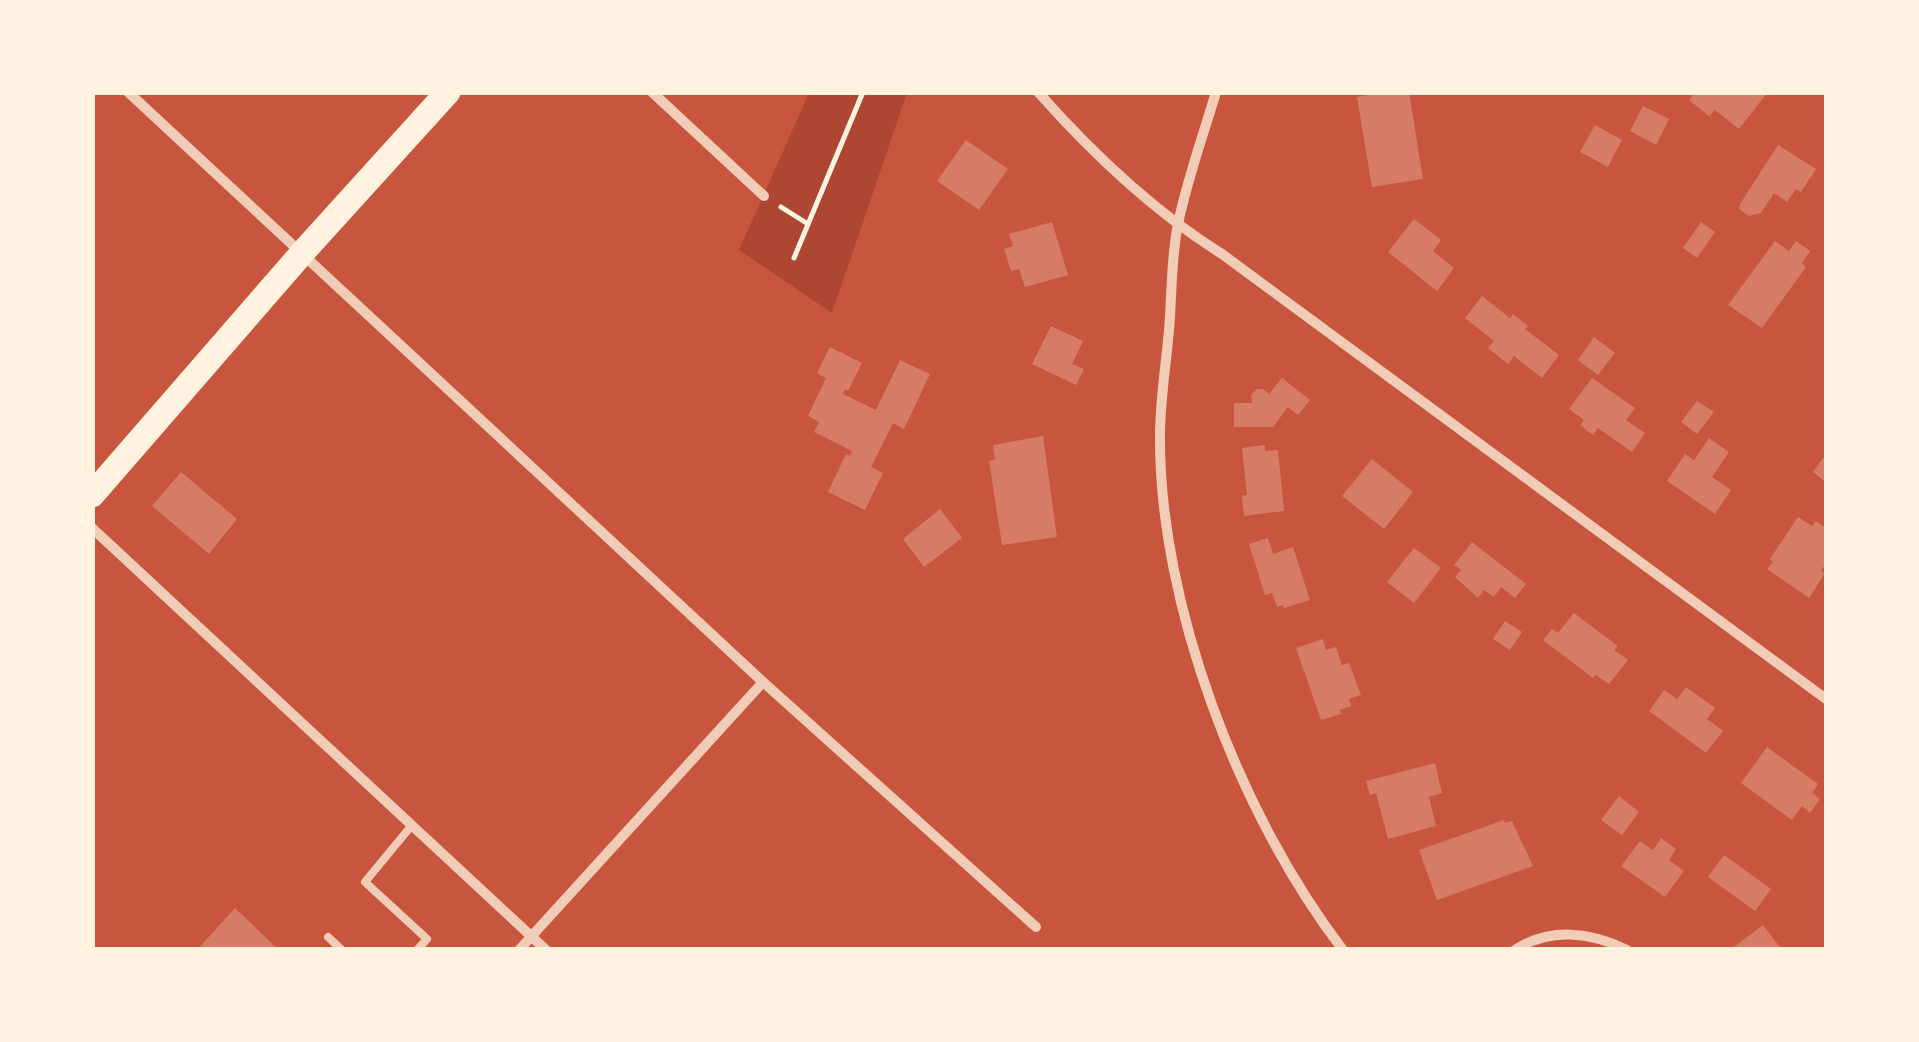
<svg xmlns="http://www.w3.org/2000/svg" width="1919" height="1042" font-family="Manrope,sans-serif">
	<rect width="100%" height="100%" fill="#c8553d"/>
	<path fill="#ae4732" d="M809 93H907L832 313 739 250Z"/>
	<g fill="#d67c66">
		<path d="M1387 92H1409L1423 179 1372 187 1357 97Z"/>
		<path d="M1695 92H1768L1739 129 1715 110 1709 116 1689 100Z"/>
		<path d="M1643 106 1669 119 1656 145 1630 131Z"/>
		<path d="M1595 125 1622 140 1608 167 1580 152Z"/>
		<path d="M966 140 1008 169 979 210 937 181Z"/>
		<path d="M1778 145 1816 169 1801 192 1796 189 1787 202 1774 193 1761 213 1749 216 1739 209 1740 204Z"/>
		<path d="M1414 219 1441 240 1433 251 1454 268 1437 291 1388 252Z"/>
		<path d="M1052 222 1068 275 1025 287 1019 269 1011 271 1004 249 1013 246 1009 234Z"/>
		<path d="M1701 222 1715 232 1697 258 1683 248Z"/>
		<path d="M1775 241 1789 251 1796 241 1810 251 1802 263 1806 267 1762 328 1728 305Z"/>
		<path d="M1482 296 1510 318 1513 314 1528 326 1525 329 1559 355 1542 378 1514 356 1508 364 1488 348 1494 341 1465 318Z"/>
		<path d="M1051 326 1083 341 1072 364 1084 369 1076 385 1032 364Z"/>
		<path d="M1594 337 1615 353 1598 375 1578 360Z"/>
		<path d="M830 347 862 363 848 391 845 389 843 394 876 410 900 360 930 374 904 429 893 423 871 467 883 473 865 510 828 492 846 454 850 456 852 451 814 432 819 422 808 416 826 378 817 373Z"/>
		<path d="M1282 378 1310 400 1298 415 1288 407 1273 427H1234V403H1252L1251 395 1257 389H1263L1269 394Z"/>
		<path d="M1592 378 1635 408 1626 420 1645 433 1632 452 1598 428 1593 435 1580 425 1584 420 1569 409Z"/>
		<path d="M1697 401 1714 412 1697 434 1681 422Z"/>
		<path d="M1043 436 1057 537 1002 545 989 461 995 460 993 445Z"/>
		<path d="M1709 438 1729 452 1712 477 1731 490 1715 514 1667 481 1685 454 1694 460Z"/>
		<path d="M1265 445V451L1278 450 1284 511 1244 516 1242 496 1247 495 1242 448Z"/>
		<path d="M1826 454V482L1813 472Z"/>
		<path d="M1372 459 1413 492 1384 529 1342 496Z"/>
		<path d="M181 472 237 519 209 554 152 506Z"/>
		<path d="M940 509 962 538 924 567 903 539Z"/>
		<path d="M1798 517 1812 526 1816 521 1826 528V563L1821 571 1825 573 1809 598 1767 569 1773 562 1770 559Z"/>
		<path d="M1268 538 1273 554 1293 547 1310 600 1284 608 1283 605 1277 607 1272 593 1265 595 1249 544Z"/>
		<path d="M1472 542 1526 584 1515 598 1501 587 1494 597 1484 590 1478 598 1455 577 1461 570 1454 565Z"/>
		<path d="M1414 548 1441 568 1414 603 1387 582Z"/>
		<path d="M1574 613 1618 646 1614 650 1628 660 1609 684 1596 675 1593 678 1543 640 1552 629 1558 633Z"/>
		<path d="M1505 621 1522 632 1510 650 1493 639Z"/>
		<path d="M1323 639 1326 650 1336 647 1342 665 1349 663 1361 695 1349 699 1351 706 1340 710 1341 714 1321 720 1296 648Z"/>
		<path d="M1686 687 1715 708 1707 719 1723 731 1706 753 1649 711 1664 690 1677 699Z"/>
		<path d="M1767 747 1818 784 1812 793 1820 799 1810 813 1802 806 1792 820 1741 783Z"/>
		<path d="M1435 763 1442 793 1429 797 1436 826 1388 839 1376 793 1370 795 1366 781Z"/>
		<path d="M1619 796 1639 812 1622 835 1601 820Z"/>
		<path d="M1504 820 1505 823 1512 821 1533 866 1437 900 1419 850Z"/>
		<path d="M1661 838 1676 849 1669 860 1684 871 1665 897 1621 866 1640 841 1653 850Z"/>
		<path d="M1724 855 1771 889 1755 911 1708 877Z"/>
		<path d="M235 908 279 950H197Z"/>
		<path d="M1763 925 1782 950H1730Z"/>
	</g>
	<g fill="none" stroke-linecap="round" stroke-linejoin="round">
		<g stroke="#fff3e0" stroke-width="5">
			<path d="M781 207 808 224"/>
			<path d="M794 258 863 92"/>
		</g>
		<g stroke="#f1ccb7" stroke-width="8">
			<path d="M412 825 365 882 427 939 417 950"/>
			<path d="M328 937 342 950"/>
		</g>
		<g stroke="#f1ccb7" stroke-width="10">
			<path d="M128 92 763 682 1036 927"/>
			<path d="M652 92 764 196"/>
			<path d="M1038 92C1092 153 1153 211 1222 254L1826 699"/>
			<path d="M1216 92C1203 136 1187 180 1178 224 1171 258 1172 295 1169 330 1166 365 1160 401 1160 436 1159 605 1240 816 1343 950"/>
			<path d="M92 528 546 950"/>
			<path d="M519 950 763 682"/>
			<path d="M1515 950C1550 927 1591 932 1627 950"/>
		</g>
		<path stroke="#fff3e0" stroke-width="25" d="M92 495 303 252 448 92"/>
	</g>
	<rect width="1919" height="1042" fill="none" stroke="#fff3e0" stroke-width="190"/>
</svg>
